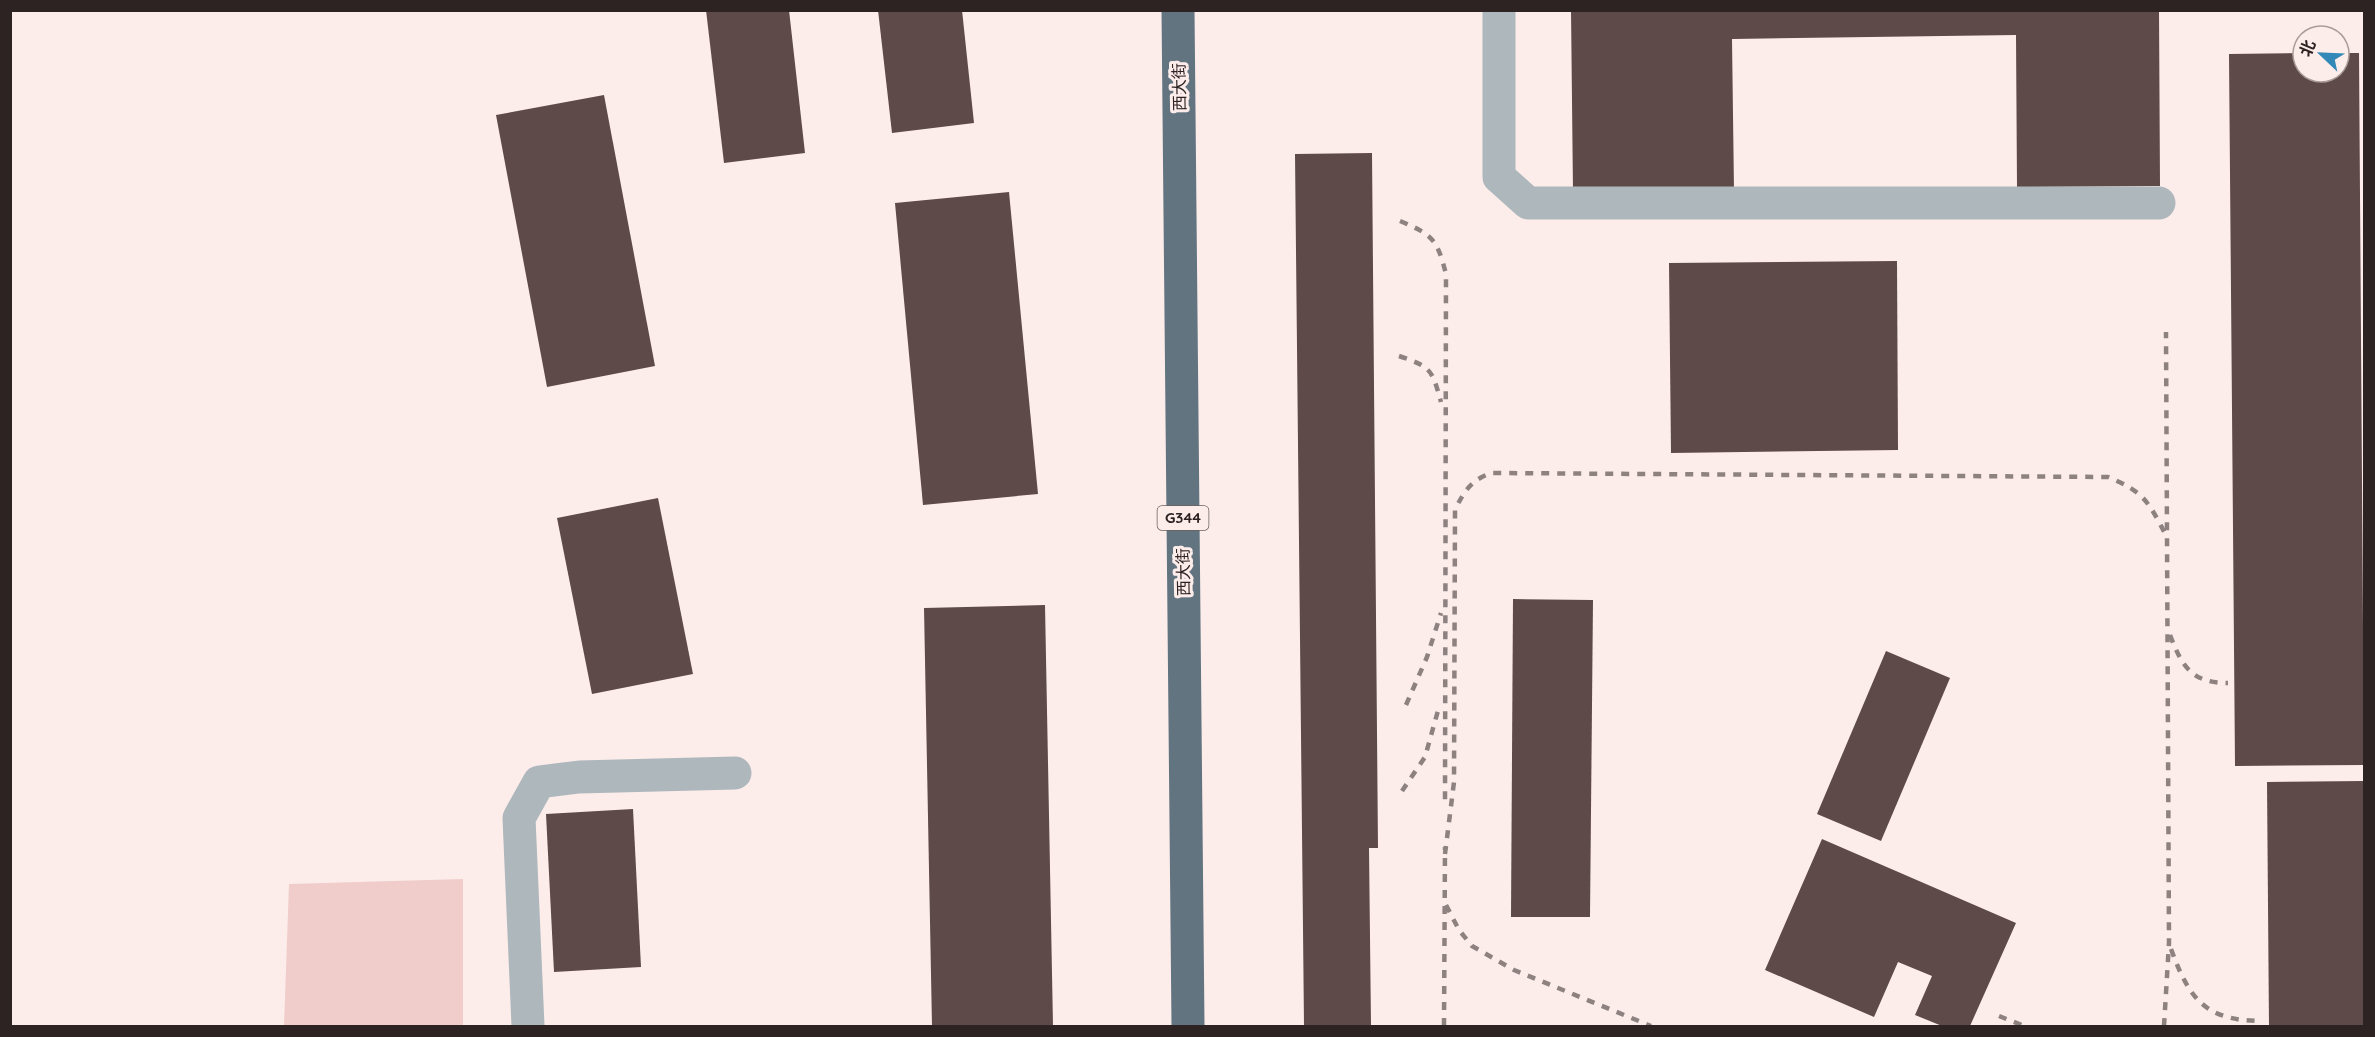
<svg xmlns="http://www.w3.org/2000/svg" width="2375" height="1037" font-family="Quicksand,'Noto Sans SC',sans-serif">
	<rect width="100%" height="100%" fill="#fcedeb"/>
	<path fill="#f0cdca" d="M463 879V1026H284L289 884Z"/>
	<g fill="#5e4a48">
		<path d="M706 10H789L805 153 724 163Z"/>
		<path d="M878 10H962L974 123 892 133Z"/>
		<path d="M1571 10H2159L2160 186 2017 187 2016 35 1732 39 1734 191 1573 193Z"/>
		<path d="M2303 53V72H2339V53H2359L2364 765 2235 766 2229 54Z"/>
		<path d="M604 95 655 366 547 387 496 115Z"/>
		<path d="M1372 153 1378 848H1369L1371 1026H1304L1295 154Z"/>
		<path d="M1009 192 1038 494 923 505 895 203Z"/>
		<path d="M1897 261 1898 450 1671 453 1669 263Z"/>
		<path d="M658 498 693 674 592 694 557 518Z"/>
		<path d="M1513 599 1593 600 1590 917H1511Z"/>
		<path d="M1045 605 1053 1026H932L924 608Z"/>
		<path d="M1886 651 1950 678 1881 841 1817 814Z"/>
		<path d="M2364 781V1026H2269L2267 782Z"/>
		<path d="M633 809 641 967 554 972 546 814Z"/>
		<path d="M1822 839 2016 923 1970 1026H1942L1915 1015 1932 976 1898 962 1874 1017 1765 970Z"/>
	</g>
	<g fill="none" stroke-linecap="round" stroke-linejoin="round">
		<g stroke="#aeb7bc" stroke-width="33">
			<path d="M1499 10V177L1528 203H2159"/>
			<path d="M528 1026 519 818 539 782 579 777 735 773"/>
		</g>
		<path stroke="#627480" stroke-width="33" d="M1178 10 1188 1026"/>
		<g stroke="#8e8281" stroke-width="4.5" stroke-dasharray="8 8" stroke-linecap="butt">
			<path d="M1400 221C1433 235 1437 239 1446 274L1445 805"/>
			<path d="M1399 356C1432 367 1432 370 1441 402"/>
			<path d="M2170 635C2182 666 2191 683 2228 683"/>
			<path d="M1406 705 1427 657 1441 613"/>
			<path d="M1402 791 1425 757 1439 707"/>
			<path d="M1445 854 1454 782 1455 510C1464 491 1472 479 1492 473L2108 477C2146 493 2148 502 2167 537"/>
			<path d="M1446 905 1459 930 1472 946 1514 970 1651 1026"/>
			<path d="M2171 949C2189 998 2204 1020 2259 1021"/>
			<path d="M1999 1016 2024 1026"/>
			<path d="M1444 1026 1445 847"/>
			<path d="M2164 1026 2169 943 2166 332"/>
		</g>
	</g>
	<g text-anchor="middle" stroke-width="6" stroke-linejoin="round" paint-order="stroke">
		<rect fill="#fcedeb" stroke="#6a605e" stroke-width="1.5" x="1157.5" y="506" width="51" height="24" rx="4.5"/>
		<g font-size="15" font-weight="bold" fill="#2c2322">
			<text x="1183" y="523">G344</text>
		</g>
		<g font-size="16" fill="#2c2322" stroke="#fcedeb">
			<text transform="translate(1179 87) rotate(-91)" y="6">西大街</text>
			<text transform="translate(1183 572) rotate(-91)" y="6">西大街</text>
		</g>
	</g>
	<rect width="2375" height="1037" fill="none" stroke="#2c2322" stroke-width="24"/>
	<g transform="translate(2321 54) rotate(293)"><circle r="28" fill="#fcedeb" stroke="#a99c9b" stroke-width="1.5"/>
	<path d="M0-4.5L10 22L0 15L-10 22Z" fill="#3288b7"/>
	<text y="-9" font-size="16" font-weight="bold" text-anchor="middle" fill="#2c2322">北</text>
	</g>
</svg>
